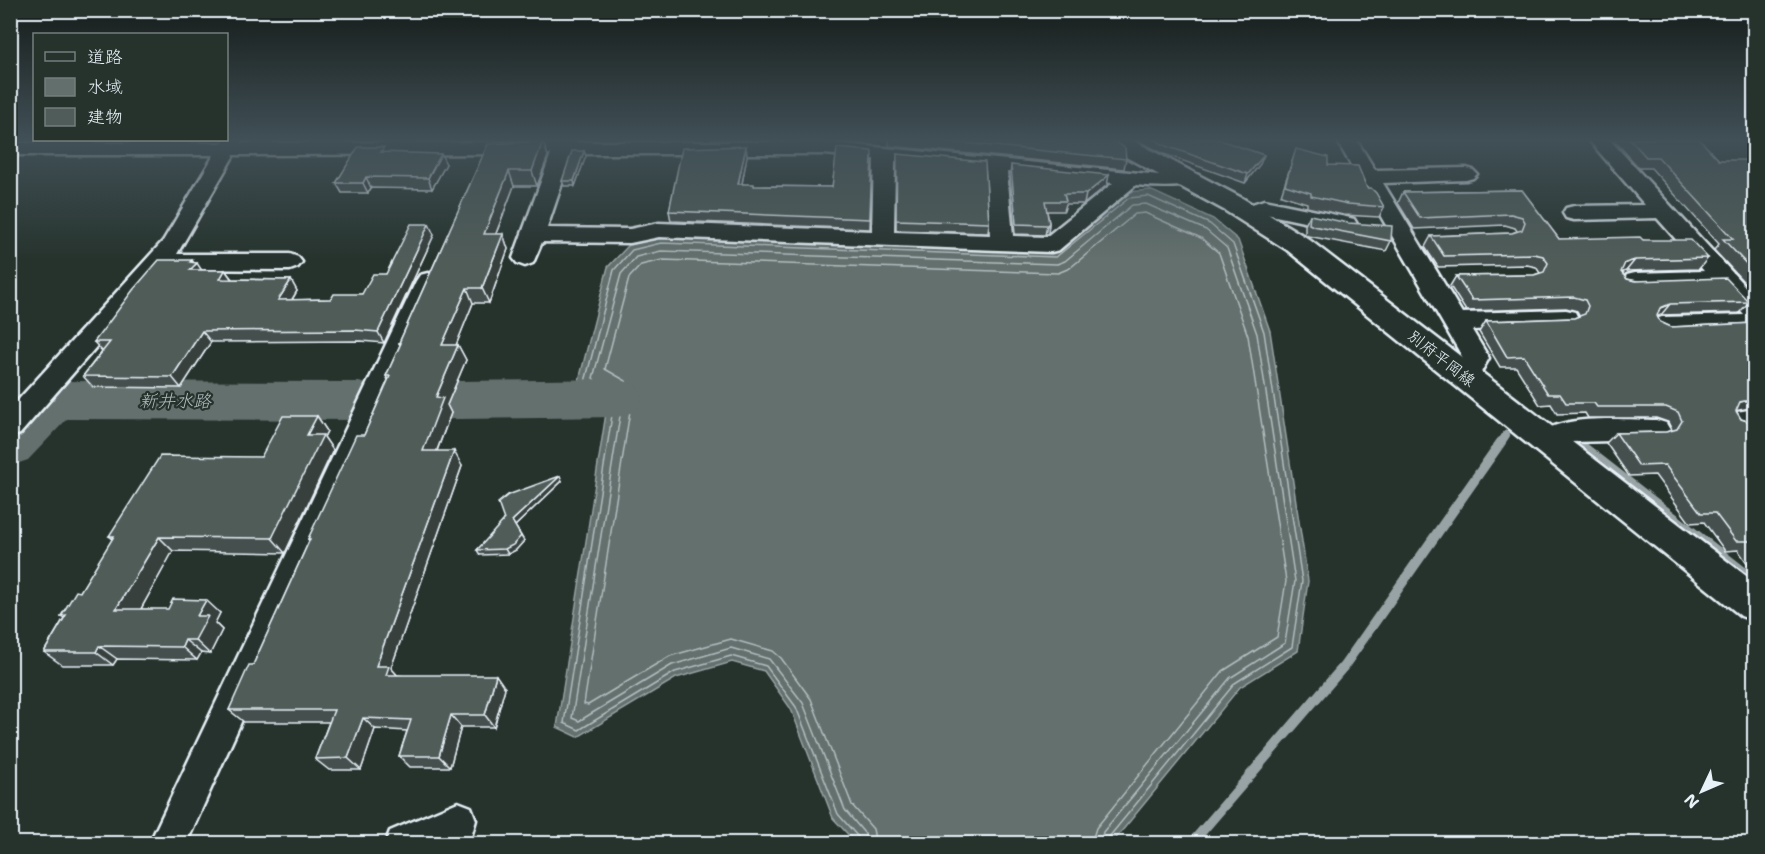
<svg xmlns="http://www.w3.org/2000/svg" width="1765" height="854" font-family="'Shantell Sans','Klee One',sans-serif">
	<rect width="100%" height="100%" fill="#26332d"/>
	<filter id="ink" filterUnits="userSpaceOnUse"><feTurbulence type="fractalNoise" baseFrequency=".0167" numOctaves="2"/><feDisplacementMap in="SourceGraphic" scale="12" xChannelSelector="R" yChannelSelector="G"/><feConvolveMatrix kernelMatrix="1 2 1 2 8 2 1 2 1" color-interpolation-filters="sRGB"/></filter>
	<g filter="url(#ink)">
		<path fill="#636f6d" stroke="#98a3a5" stroke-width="1.5" d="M1150 190 1213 219 1238 240 1270 331 1308 581 1298 651 1240 687 1112 843H856L833 818 791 709 764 671 732 662 676 678 578 737 557 727 609 394 575 396 608 267 629 245 660 237 1056 251 1127 192Z"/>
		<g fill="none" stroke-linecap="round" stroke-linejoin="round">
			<g stroke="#b3bdc0" stroke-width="1.5">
				<path d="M860 844 858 837 838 814 796 707 766 666 731 656 675 672 579 730 564 723 615 396 610 388 586 389 584 386 614 270 632 250 661 243 1056 257 1129 198 1148 196 1210 224 1233 244 1264 332 1302 581 1292 647 1235 683 1109 837 1108 844"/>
				<path d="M867 844 865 834 845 810 803 703 769 659 731 648 672 665 579 721 572 718 623 397 622 390 616 383 596 381 593 378 621 274 636 257 661 251 1057 264 1065 261 1132 205 1146 204 1206 230 1227 248 1257 334 1295 581 1285 643 1230 678 1103 832 1100 844"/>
				<path d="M876 844 873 829 852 805 811 699 781 658 773 651 731 639 670 656 588 705 584 704 632 398 626 381 605 369 629 278 641 265 662 260 1058 273 1070 268 1135 214 1145 213 1201 238 1219 253 1248 336 1286 581 1277 637 1223 671 1096 828 1091 844"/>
			</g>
			<path stroke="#98a3a5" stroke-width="8" d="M1500 444 1506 435"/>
			<g stroke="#98a3a5" stroke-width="10">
				<path d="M1583 447 1754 580"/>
				<path d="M1191 844 1344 666 1501 442"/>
			</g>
			<path fill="#636f6d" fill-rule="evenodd" d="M618 379 636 385 643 398 636 411 618 417 384 420 372 416 359 420 67 419 28 460 10 466V413L36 387 54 381 359 382 372 386 384 382Z"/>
			<g stroke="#e8f1f8" stroke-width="5">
				<g id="minor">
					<path d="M226 139H243L241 143 556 142 557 139H577L576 142H825L1160 175 1186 173 1193 174 1197 179 1193 184C1175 188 1156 187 1136 185L1059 250 1051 252 659 237 630 243 542 242 533 263 525 266 517 263 513 258 551 154 234 155 177 254H290L298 257 302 262 298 267 290 270 164 269 20 434 10 437V409L163 241 214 155H10V143H221ZM572 154H825L874 159 872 231 659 223 630 229 547 228ZM895 161 986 170 990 235 894 232ZM1007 172 1113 183 1046 237 1013 236Z"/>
					<path d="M1336 139H1356L1375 170 1466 168 1473 170 1477 174 1473 178 1466 180 1383 183 1462 313 1566 310 1575 312 1578 318 1575 324 1566 326 1472 330 1489 358 1475 383 1466 385 1457 383 1453 376 1463 358Z"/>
					<path d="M1588 139H1609L1754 296V331L1662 335 1653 332 1650 326 1653 320 1662 317 1744 315 1718 286 1635 289 1627 287 1623 281 1627 275 1635 273 1704 271 1657 218 1574 220 1566 218 1563 213 1566 208 1574 206 1645 205Z"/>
					<path d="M1264 200 1346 217 1354 219 1357 224 1354 229 1346 231 1266 214 1248 220 1240 218 1237 213 1240 208Z"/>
					<path d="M428 273 436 275 440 281 186 844H149L416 281 420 275Z"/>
					<path d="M1754 409V429L1740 430 1731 427 1727 420 1731 413Z"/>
					<path d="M1656 420 1666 423 1670 430 1666 437 1656 440 1570 442 1548 452 1538 448 1534 441C1550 412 1626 420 1656 420Z"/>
					<path d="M458 802 471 807 476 820 469 844H385L390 831Z"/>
				</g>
			</g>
			<g stroke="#e8f1f8" stroke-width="5">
				<path id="secondary" d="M1099 139H1130L1242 198 1307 238 1754 582V621L1741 616 1287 250 1224 210 1102 144Z"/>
			</g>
			<use href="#minor" fill="#26332d" fill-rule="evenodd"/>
			<use href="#secondary" fill="#26332d" fill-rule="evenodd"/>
		</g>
		<g fill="#454f4d" stroke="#e8f1f8" stroke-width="1.5">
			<path d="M515 139H546L515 140Z"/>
			<path d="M710 139H751L750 140Z"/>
			<path d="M889 139H1111L1126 159 1124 169 889 146Z"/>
			<path d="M1135 139H1217L1264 155 1260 164 1245 183 1164 154Z"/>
			<path d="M1616 139H1699L1719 160 1755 170V294L1714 250 1719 244 1651 168H1639L1615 141Z"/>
			<path d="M488 144 548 156 537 186H514L496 234H503L508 249 489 303H473L456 345H458L466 360 447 405 451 413 437 451 462 466 391 668 397 675 505 688 494 727H461L450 767H410L399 756 407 731 375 729 361 770H329L315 759 329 722H244L229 710 253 665 309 541 308 539 364 435 388 380 386 376 400 345 399 343Z"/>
			<path d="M746 146 747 156 742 184 754 186 832 187 872 161 870 229 671 221 669 211Z"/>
			<path d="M1296 149 1328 165 1367 188 1384 207 1379 217 1343 215 1307 207V203L1281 195Z"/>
			<path d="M584 151 586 156 575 186H564L562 181Z"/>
			<path d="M386 153 446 164 432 189 371 188 368 193H342L336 183Z"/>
			<path d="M897 154 989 223 988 233 896 230Z"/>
			<path d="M1011 165 1107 185 1084 204H1066L1064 211H1047L1049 223 1048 233 1045 235 1015 234 1010 175Z"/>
			<path d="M1522 190 1559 239 1643 240 1708 258 1699 269 1626 271 1622 272 1627 279 1749 302 1739 313 1661 315 1657 317 1660 322 1671 327 1755 323V407L1736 411 1741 419 1750 422 1755 421V574L1738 550 1725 551 1704 522 1690 523 1655 475 1629 476 1606 443 1616 433 1666 432 1672 430 1668 422 1656 418H1588L1585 413 1557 414 1551 404 1540 405 1516 367H1500L1479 332 1486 321 1574 318 1580 316 1577 311 1566 308 1466 311 1450 286 1456 276 1534 275 1540 273 1536 267 1527 265 1438 267 1425 247 1431 236 1512 233 1517 231 1515 228 1505 225 1414 229 1398 203 1403 192Z"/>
			<path d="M1310 215 1391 241 1386 251 1308 236 1305 234V225Z"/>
			<path d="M434 235 384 343 361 341 211 342 181 388 93 387 83 376 102 351 94 342 193 263 202 270H225L232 279 291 280 297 291 292 300 331 299 362 294 386 274Z"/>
			<path d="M317 416 327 431 324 437 333 450 285 553 173 551 141 609 220 613 215 623 222 630 210 654 201 653 197 660 117 659 113 665H62L44 652 64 618 61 616 80 592 113 539 109 536 261 457Z"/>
			<path d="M560 476 562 481 515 526 524 541 516 550 508 554 480 555 477 550Z"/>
		</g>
		<g fill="#38403e" stroke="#e8f1f8" stroke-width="1.5">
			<path d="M543 141 548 156 537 186 532 171Z"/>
			<path d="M746 146 747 156 740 194 738 184Z"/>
			<path d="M584 151 586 156 575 186 574 181Z"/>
			<path d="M441 154 446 164 432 189 428 178Z"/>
			<path d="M1264 155 1260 164 1245 183 1248 174Z"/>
			<path d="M509 171 514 186 490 249 484 234Z"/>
			<path d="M1109 175 1107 185 1084 204 1086 194Z"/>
			<path d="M366 177 371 188 368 193 363 183Z"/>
			<path d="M1049 223 1048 233 1045 235 1047 225Z"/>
			<path d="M429 224 434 235 384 343 378 332Z"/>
			<path d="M503 234 508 249 489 303 482 288Z"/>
			<path d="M192 260 195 265 197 263 204 274 190 270V262Z"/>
			<path d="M1635 260 1626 271 1617 274 1625 263Z"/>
			<path d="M225 270 233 281 220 279Z"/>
			<path d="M291 280 297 291 285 311 278 300Z"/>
			<path d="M467 288 473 303 450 360 442 345Z"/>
			<path d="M1670 304 1661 315 1651 319 1660 308Z"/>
			<path d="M202 331 211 342 181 388 172 377Z"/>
			<path d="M458 345 466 360 447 405 451 413 431 466 423 451 436 397Z"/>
			<path d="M1755 399V407L1729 412 1740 402Z"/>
			<path d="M317 416 327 431 324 437 333 450 285 553 272 538 307 435Z"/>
			<path d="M454 451 462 466 391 668 400 678 397 687 376 666Z"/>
			<path d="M560 476 562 481 515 526 512 521Z"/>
			<path d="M521 536 524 541 516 550 508 554 505 549Z"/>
			<path d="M159 537 173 551 133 623 116 609Z"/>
			<path d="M206 600 220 613 215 623 222 630 210 654 195 640 197 616Z"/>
			<path d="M185 640 201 653 197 660 182 647Z"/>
			<path d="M99 646 117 659 113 665 96 652Z"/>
			<path d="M496 675 505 688 494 727 485 715Z"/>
			<path d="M451 715 461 727 450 767 439 756Z"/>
			<path d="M363 718 375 729 361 770 348 758Z"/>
		</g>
		<g fill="#505c59" stroke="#e8f1f8" stroke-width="1.5">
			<path d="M922 139H1111L1125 148 1126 159Z"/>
			<path d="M1154 139H1217L1264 155 1248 174 1166 146Z"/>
			<path d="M1630 139H1699L1719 160H1744L1755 170V273L1723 239H1733L1658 157H1646Z"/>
			<path d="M543 141 532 171H509L484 234H503L482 288H467L442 345H458L436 397 443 398 423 451H454L376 666H389L386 675H496L485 715H451L439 756H399L411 720 363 718 348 758 315 759 334 710H229L249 665H253L310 539H308L356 435H364L390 376H386L401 343H399L488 144Z"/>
			<path d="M746 146 738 184H754V186L832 187 837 148 872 151 870 219 669 211 682 148Z"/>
			<path d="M358 147H384L381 152 441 154 428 178 366 177 363 183H336Z"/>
			<path d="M1296 149 1328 157V165L1358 166 1367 188H1371L1376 193 1384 207 1348 204 1311 196V193L1285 185Z"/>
			<path d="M572 151H584L574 181H562Z"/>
			<path d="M897 154 985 162 989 223 896 220Z"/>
			<path d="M1011 165 1109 175 1086 194H1064L1066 201H1045L1049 223 1047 225 1016 224Z"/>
			<path d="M1522 190 1559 239 1640 237 1643 240H1691L1708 258 1635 260 1625 263 1621 272 1627 279 1635 281 1726 278 1749 302 1670 304 1660 308 1657 316 1660 322 1671 327 1755 323V399L1740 402 1736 411 1741 419 1750 422 1755 421V547L1750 541H1736L1715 513H1701L1665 465 1639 466 1616 433 1666 432 1677 429 1682 421 1678 412 1666 407H1597L1594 403H1566L1560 394H1548L1524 356 1507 357 1486 321 1574 318 1585 314 1588 306 1585 300 1574 297 1472 300 1456 276 1534 275 1544 272 1548 263 1543 256 1534 254 1444 256 1431 236 1512 233 1522 230 1525 222 1522 217 1511 214 1420 218 1403 192Z"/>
			<path d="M1310 215 1348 223 1392 226 1391 241 1313 226 1309 224Z"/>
			<path d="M411 224H429L378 332 355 330 202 331 172 377 83 376 110 342H94L133 290 159 260H192L190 262 197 263 190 270H225L220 279 291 280 278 300 331 299 334 294H362L373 274H386Z"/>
			<path d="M283 416H317L307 435H323L272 538 159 537 116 609H168L173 599 206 600 197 616H208L195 640H185L182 647 99 646 96 652H44L66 615 61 616 76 591 80 592 114 536H109L160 456 261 457Z"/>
			<path d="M560 476 512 521 521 536 513 545 505 549 477 550 504 520 498 503 508 495Z"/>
		</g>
	</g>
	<linearGradient id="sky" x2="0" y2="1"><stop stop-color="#151c19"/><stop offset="0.54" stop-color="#415057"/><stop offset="1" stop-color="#415057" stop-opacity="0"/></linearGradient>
	<rect width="1765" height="259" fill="url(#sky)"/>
	<g text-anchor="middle" stroke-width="4.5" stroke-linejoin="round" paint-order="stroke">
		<g font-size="16" fill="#e8f1f8" stroke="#26332d">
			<text transform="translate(1442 358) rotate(38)" y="6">別府平岡線</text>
		</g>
		<g font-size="18" font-style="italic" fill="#b3bdc0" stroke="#26332d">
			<text x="175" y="407">新井水路</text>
		</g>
	</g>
	<rect width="1765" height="854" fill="none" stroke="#26332d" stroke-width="36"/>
	<rect x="18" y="18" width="1729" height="818" fill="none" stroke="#e8f1f8" stroke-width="2" filter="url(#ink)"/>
	<rect x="33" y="33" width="195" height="108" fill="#26332d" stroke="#747f7e" stroke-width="1.5"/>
	<rect x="45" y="52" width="30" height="9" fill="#26332d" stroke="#747f7e" stroke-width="1.5"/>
	<text x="87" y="63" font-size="18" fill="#e8f1f8">道路</text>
	<rect x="45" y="78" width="30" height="18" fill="#636f6d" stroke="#747f7e" stroke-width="1.5"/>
	<text x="87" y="93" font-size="18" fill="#e8f1f8">水域</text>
	<rect x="45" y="108" width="30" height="18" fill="#505c59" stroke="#747f7e" stroke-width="1.5"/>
	<text x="87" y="123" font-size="18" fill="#e8f1f8">建物</text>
	<g transform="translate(1702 791) rotate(226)" stroke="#26332d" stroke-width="4.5" paint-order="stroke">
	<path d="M0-4.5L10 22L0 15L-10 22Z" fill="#e8f1f8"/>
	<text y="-9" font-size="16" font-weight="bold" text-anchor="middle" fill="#e8f1f8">N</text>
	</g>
</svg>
